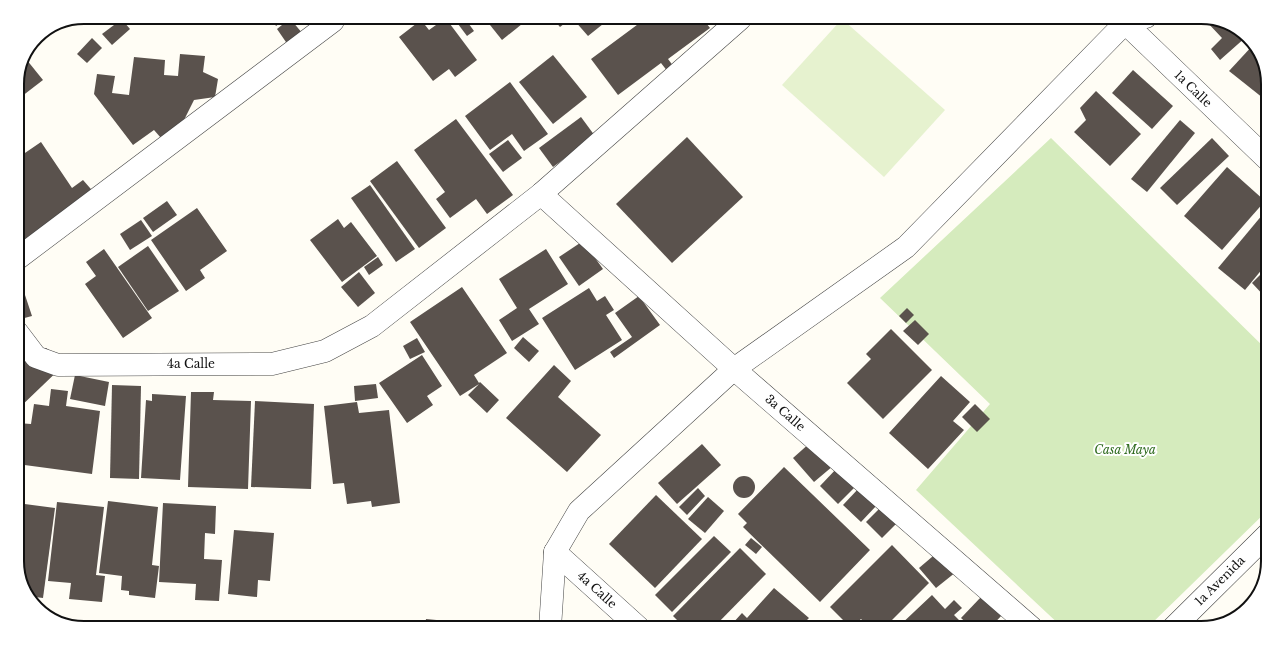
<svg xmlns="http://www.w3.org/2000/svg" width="1285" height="645" font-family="'Libre Baskerville',serif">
	<rect width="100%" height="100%" fill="#fffdf5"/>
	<path fill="#d5ebbd" d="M1051 138 1268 351V510L1147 628H1063L916 490 990 404 880 298Z"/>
	<path fill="#e6f2cf" d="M842 19 945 110 884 177 782 85Z"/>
	<g fill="#5a524d">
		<path d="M1017 18H1028L1022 23Z"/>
		<path d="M645 19H703L710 28 668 59 674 67 668 72 661 63 618 95 591 59Z"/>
		<path d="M1209 19 1231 24 1246 37 1220 60 1211 49 1222 38 1206 21Z"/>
		<path d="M421 20 429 30 443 20H447L477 60 455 77 449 69 433 81 399 37Z"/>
		<path d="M455 20H466L474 31 467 36Z"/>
		<path d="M486 20H527L502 40Z"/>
		<path d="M554 20H569L560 27Z"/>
		<path d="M574 20H608L588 36Z"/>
		<path d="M608 20H618L612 25Z"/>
		<path d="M273 21H283L276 26Z"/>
		<path d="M287 21H292L303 34 288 45 277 29Z"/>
		<path d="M118 22H124L130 29 112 45 102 34Z"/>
		<path d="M92 38 102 48 87 63 77 54Z"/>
		<path d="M1254 44 1257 47 1268 80V102L1229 71Z"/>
		<path d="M180 54 205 56 203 72 218 79 215 97 194 100 184 120 161 138 154 130 133 145 94 94 97 74 115 76 112 93 129 95 134 57 165 60 164 75 178 76Z"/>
		<path d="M553 55 587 97 553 124 519 82Z"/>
		<path d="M26 59 43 80 17 100V80Z"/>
		<path d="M1133 70 1173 106 1152 129 1112 93Z"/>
		<path d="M510 82 548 134 524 151 512 134 490 150 465 116Z"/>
		<path d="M1096 91 1141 134 1110 166 1074 132 1086 120 1080 108Z"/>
		<path d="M581 117 595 136 553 167 539 148Z"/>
		<path d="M456 119 513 195 487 214 476 199 450 218 436 199 445 192 414 150Z"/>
		<path d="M1180 120 1195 133 1147 192 1131 179Z"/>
		<path d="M687 137 743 197 672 263 616 204Z"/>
		<path d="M1212 138 1229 156 1177 205 1160 188Z"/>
		<path d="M508 140 522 158 503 172 489 154Z"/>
		<path d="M41 142 72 188 83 180 97 196 25 240 17 228V204L21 202 17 197V148L22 155Z"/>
		<path d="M397 161 446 228 419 248 370 181Z"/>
		<path d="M1227 167 1265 201 1222 250 1184 216Z"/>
		<path d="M370 185 415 249 396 262 351 198Z"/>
		<path d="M167 201 177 215 153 232 143 218Z"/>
		<path d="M197 208 227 251 200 270 205 278 186 291 151 240Z"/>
		<path d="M1268 208V262L1245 290 1218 268Z"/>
		<path d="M338 219 344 228 351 222 377 256 342 282 310 240Z"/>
		<path d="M141 220 152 236 130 250 120 234Z"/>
		<path d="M583 241 603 269 579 286 559 257Z"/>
		<path d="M148 246 179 291 148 311 118 267Z"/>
		<path d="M104 249 152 318 123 338 85 284 96 276 86 262Z"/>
		<path d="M546 249 568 284 529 309 539 324 512 341 499 320 517 308 499 279Z"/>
		<path d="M378 257 383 265 369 275 364 267Z"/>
		<path d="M1268 267V300L1252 283Z"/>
		<path d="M359 272 375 293 358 307 341 287Z"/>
		<path d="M462 287 507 353 474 375 479 383 480 382 499 400 487 413 468 395 479 384 460 396 410 322Z"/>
		<path d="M589 288 597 301 605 296 614 310 606 315 622 340 575 370 542 318Z"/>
		<path d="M24 292 32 316 17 320V294Z"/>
		<path d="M639 296 660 325 614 358 610 352 632 337 615 313Z"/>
		<path d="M907 308 914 315 906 323 899 316Z"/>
		<path d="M915 320 929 334 918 345 903 331Z"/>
		<path d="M891 329 932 370 883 419 847 383 871 359 866 354Z"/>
		<path d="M523 337 539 351 529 362 514 348Z"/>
		<path d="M417 338 425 352 410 359 403 346Z"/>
		<path d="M46 348 67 362 17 410V350L30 356Z"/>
		<path d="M422 355 442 386 427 396 433 405 407 423 379 383Z"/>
		<path d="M554 365 571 381 558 397 601 435 567 472 506 418Z"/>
		<path d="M75 375 109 382 105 406 70 399Z"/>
		<path d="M941 376 970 402 953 421 964 430 928 469 889 433Z"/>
		<path d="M376 384 378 398 355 401 354 386Z"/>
		<path d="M112 385 141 386 139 479 110 478Z"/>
		<path d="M51 389 68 391 66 406 100 411 92 474 17 464V423L31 424 34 404 49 406Z"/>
		<path d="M191 392H214L213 400 251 401 248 489 188 487Z"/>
		<path d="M152 394 186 396 180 480 141 478 146 400 152 401Z"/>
		<path d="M255 401 314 404 311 489 251 487Z"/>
		<path d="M357 402 359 413 389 410 400 503 372 507 371 501 347 504 344 483 333 484 324 406Z"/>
		<path d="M975 404 990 419 977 432 962 417Z"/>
		<path d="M811 442 833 466 814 482 793 458Z"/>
		<path d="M702 444 721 465 677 504 658 483Z"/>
		<path d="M784 467 870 550 820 602 743 527 747 523 738 514Z"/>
		<path d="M838 467 857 485 838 504 820 486Z"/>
		<circle cx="744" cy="487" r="11"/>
		<path d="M698 488 705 496 687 515 679 507Z"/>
		<path d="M859 488 877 505 861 522 843 505Z"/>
		<path d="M656 495 702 539 655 588 609 544Z"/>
		<path d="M708 497 724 511 705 533 688 519Z"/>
		<path d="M108 501 158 507 152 565 159 566 155 598 129 595V591L121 590 122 576 99 573Z"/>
		<path d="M57 502 104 507 96 575 105 576 102 602 69 599 71 583 48 581Z"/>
		<path d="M17 503 55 508 43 598 27 596 17 566Z"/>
		<path d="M163 503 216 506 215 534 205 533 204 559 222 560 219 601 195 600 196 584 159 582Z"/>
		<path d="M880 508 896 524 882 538 866 522Z"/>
		<path d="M234 530 274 533 270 581 258 580 257 597 228 594Z"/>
		<path d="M714 536 731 552 672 612 655 595Z"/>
		<path d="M751 538 762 547 756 554 745 545Z"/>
		<path d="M892 545 929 583 884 628H870L861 619 851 628 830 607Z"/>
		<path d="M740 548 766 574 713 628H685L673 616Z"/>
		<path d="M939 551 956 572 936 588 919 568Z"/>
		<path d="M774 588 809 618 799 628H736L732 624 742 613 747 618Z"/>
		<path d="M932 595 945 609 954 600 962 608 954 615 967 628H897Z"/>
		<path d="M981 597 1002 615 990 628H972L961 618Z"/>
		<path d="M426 619 447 621 446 628H425Z"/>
		<path d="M1000 622 1006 628H994Z"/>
	</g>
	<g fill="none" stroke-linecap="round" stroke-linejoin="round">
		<g stroke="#444" stroke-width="23">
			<g id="street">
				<path d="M1119 17 1268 160"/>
				<path d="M541 194 734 369 1032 628"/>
				<path d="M17 259 333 21"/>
				<path d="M17 332 36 357 58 365 272 364 325 351 372 326 541 194 740 19"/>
				<path d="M555 552 639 628"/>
				<path d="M550 628 555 552 579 511 734 369 906 247 1125 23 1146 17"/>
				<path d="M1173 628 1268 534"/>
			</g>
		</g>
		<use href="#street" stroke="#fff" stroke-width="22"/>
	</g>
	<g text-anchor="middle" stroke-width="4" stroke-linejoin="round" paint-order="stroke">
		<g font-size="12" fill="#111" stroke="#fff">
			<text transform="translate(1193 89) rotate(44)" y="4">1a Calle</text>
			<text x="191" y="368">4a Calle</text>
			<text transform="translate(785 413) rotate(41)" y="4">3a Calle</text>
			<text transform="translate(1220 581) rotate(-45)" y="4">1a Avenida</text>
			<text transform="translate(597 590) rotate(42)" y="4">4a Calle</text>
		</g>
		<g font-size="12" font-style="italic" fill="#2f6b1f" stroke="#fff">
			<text x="1125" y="454">Casa Maya</text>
		</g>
	</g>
	<path d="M0 0H1285V645H0ZM84 24H1201A60 60 0 0 1 1261 84V561A60 60 0 0 1 1201 621H84A60 60 0 0 1 24 561V84A60 60 0 0 1 84 24Z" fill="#fff" fill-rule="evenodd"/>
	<path fill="none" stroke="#111" stroke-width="2" d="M84 24H1201A60 60 0 0 1 1261 84V561A60 60 0 0 1 1201 621H84A60 60 0 0 1 24 561V84A60 60 0 0 1 84 24Z"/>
</svg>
